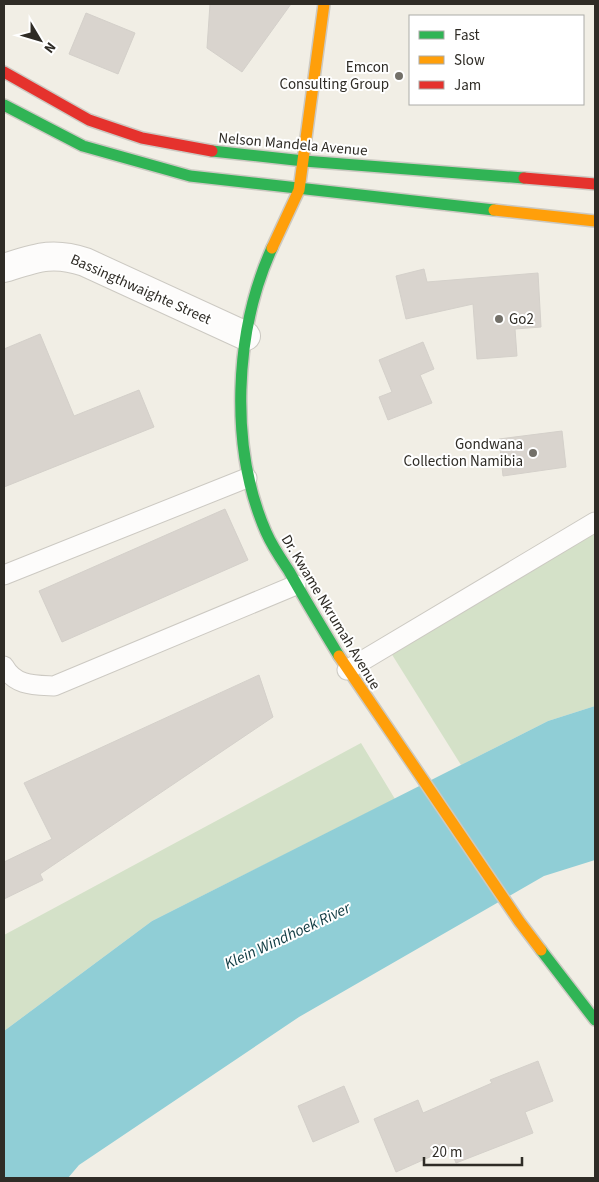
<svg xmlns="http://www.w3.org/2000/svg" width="599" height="1182" font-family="'Source Sans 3',sans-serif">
	<rect width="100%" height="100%" fill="#f1eee5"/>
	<g fill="#d4e1c8">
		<path d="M595 522V706L548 721 461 765 386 645Z"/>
		<path d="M361 743 395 799 152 921 4 1031V935Z"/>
	</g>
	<path fill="#90ced6" d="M595 706V860L544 876 299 1017 79 1165 68 1178H4V1031L152 921 548 721Z"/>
	<g fill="#d9d4ce" stroke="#d4d0ca">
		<path d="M210 4H291L242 72 207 48Z"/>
		<path d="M86 13 135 33 118 74 69 54Z"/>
		<path d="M424 269 427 282 538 273 541 327 515 329 517 356 477 359 473 304 406 319 396 276Z"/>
		<path d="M40 334 74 416 139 390 154 427 4 487V349Z"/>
		<path d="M423 342 434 369 420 375 432 403 388 420 379 397 392 392 379 360Z"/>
		<path d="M562 431 566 467 503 476 499 439Z"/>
		<path d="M225 509 248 560 62 642 39 591Z"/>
		<path d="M259 675 273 717 40 874 43 880 4 899V862L52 839 24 783Z"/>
		<path d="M538 1061 553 1101 525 1112 533 1133 456 1163 450 1148 396 1172 374 1119 418 1100 423 1113 492 1083 490 1080Z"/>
		<path d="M344 1086 359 1122 313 1142 298 1106Z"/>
	</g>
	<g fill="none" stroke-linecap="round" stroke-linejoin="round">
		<g stroke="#ccc9c2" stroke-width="21">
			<g id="lane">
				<path d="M4 575 247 478"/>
				<path d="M4 666C15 686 34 685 54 686L296 585"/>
				<path d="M347 670 595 522"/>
			</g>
		</g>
		<g stroke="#ccc9c2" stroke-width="30">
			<path id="street" d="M4 268C36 258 52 251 85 262L246 336"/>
		</g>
		<g stroke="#ccc9c2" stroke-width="14">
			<g id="fast">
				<path d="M4 105 83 146 190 176 494 210"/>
				<path d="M212 151 304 161 524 178"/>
				<path d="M272 248C234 332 229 447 266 532 272 546 281 559 289 571 305 600 322 628 339 656"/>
				<path d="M541 950 595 1020"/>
			</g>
		</g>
		<g stroke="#ccc9c2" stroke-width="14">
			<g id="slow">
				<path d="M494 210 595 221"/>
				<path d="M272 248 299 190 324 4"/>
				<path d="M339 656 519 921 541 950"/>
			</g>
		</g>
		<g stroke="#ccc9c2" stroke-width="14">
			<g id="jam">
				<path d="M4 72 89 120 142 138 212 151"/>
				<path d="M524 178 595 184"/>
			</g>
		</g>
		<use href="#lane" stroke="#fdfcfb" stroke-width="19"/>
		<use href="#street" stroke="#fdfcfb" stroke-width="28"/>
		<use href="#fast" stroke="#30b455" stroke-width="11"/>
		<use href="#slow" stroke="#ff9f0a" stroke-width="11"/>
		<use href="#jam" stroke="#e5322d" stroke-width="11"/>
	</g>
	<g fill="#737069" stroke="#fff" stroke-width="2">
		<circle cx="399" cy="76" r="5"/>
		<circle cx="499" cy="319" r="5"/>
		<circle cx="533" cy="453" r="5"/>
	</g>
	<g text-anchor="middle" stroke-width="4" stroke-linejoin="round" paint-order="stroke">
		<g font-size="15" fill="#2f2c26" stroke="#fff" text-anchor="end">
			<text x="389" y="72">Emcon<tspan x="389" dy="17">Consulting Group</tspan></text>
			<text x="509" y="324" text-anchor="start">Go2</text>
			<text x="523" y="449">Gondwana<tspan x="523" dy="17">Collection Namibia</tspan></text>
		</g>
		<g font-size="15" fill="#2f2c26" stroke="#fff">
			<text transform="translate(293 144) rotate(5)" y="5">Nelson Mandela Avenue</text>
			<text transform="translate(141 289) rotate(24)" y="5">Bassingthwaighte Street</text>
			<text transform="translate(331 612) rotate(59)" y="5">Dr. Kwame Nkrumah Avenue</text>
		</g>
		<g font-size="16" font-style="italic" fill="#0f3a41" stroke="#fff">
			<text transform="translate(287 935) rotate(-25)" y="6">Klein Windhoek River</text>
		</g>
	</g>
	<rect width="599" height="1182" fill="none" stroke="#2f2c26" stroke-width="10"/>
	<rect x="409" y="15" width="175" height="90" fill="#ffffff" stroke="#acaba8"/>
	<rect x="419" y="31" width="25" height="8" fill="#30b455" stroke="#acaba8"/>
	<text x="454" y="40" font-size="15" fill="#2f2c26">Fast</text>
	<rect x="419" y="56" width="25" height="8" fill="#ff9f0a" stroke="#acaba8"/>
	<text x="454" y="65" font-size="15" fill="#2f2c26">Slow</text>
	<rect x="419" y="81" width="25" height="8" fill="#e5322d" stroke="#acaba8"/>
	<text x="454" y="90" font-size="15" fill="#2f2c26">Jam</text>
	<g transform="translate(40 40) rotate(128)" stroke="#ffffff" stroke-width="4" paint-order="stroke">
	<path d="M0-4L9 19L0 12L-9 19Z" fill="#2f2c26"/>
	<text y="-8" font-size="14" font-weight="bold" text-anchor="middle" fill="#2f2c26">N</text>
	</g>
	<path d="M424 1157v8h98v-8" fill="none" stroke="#2f2c26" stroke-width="2.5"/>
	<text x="432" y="1157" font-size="15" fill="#2f2c26" stroke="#ffffff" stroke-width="4" paint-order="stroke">20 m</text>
</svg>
